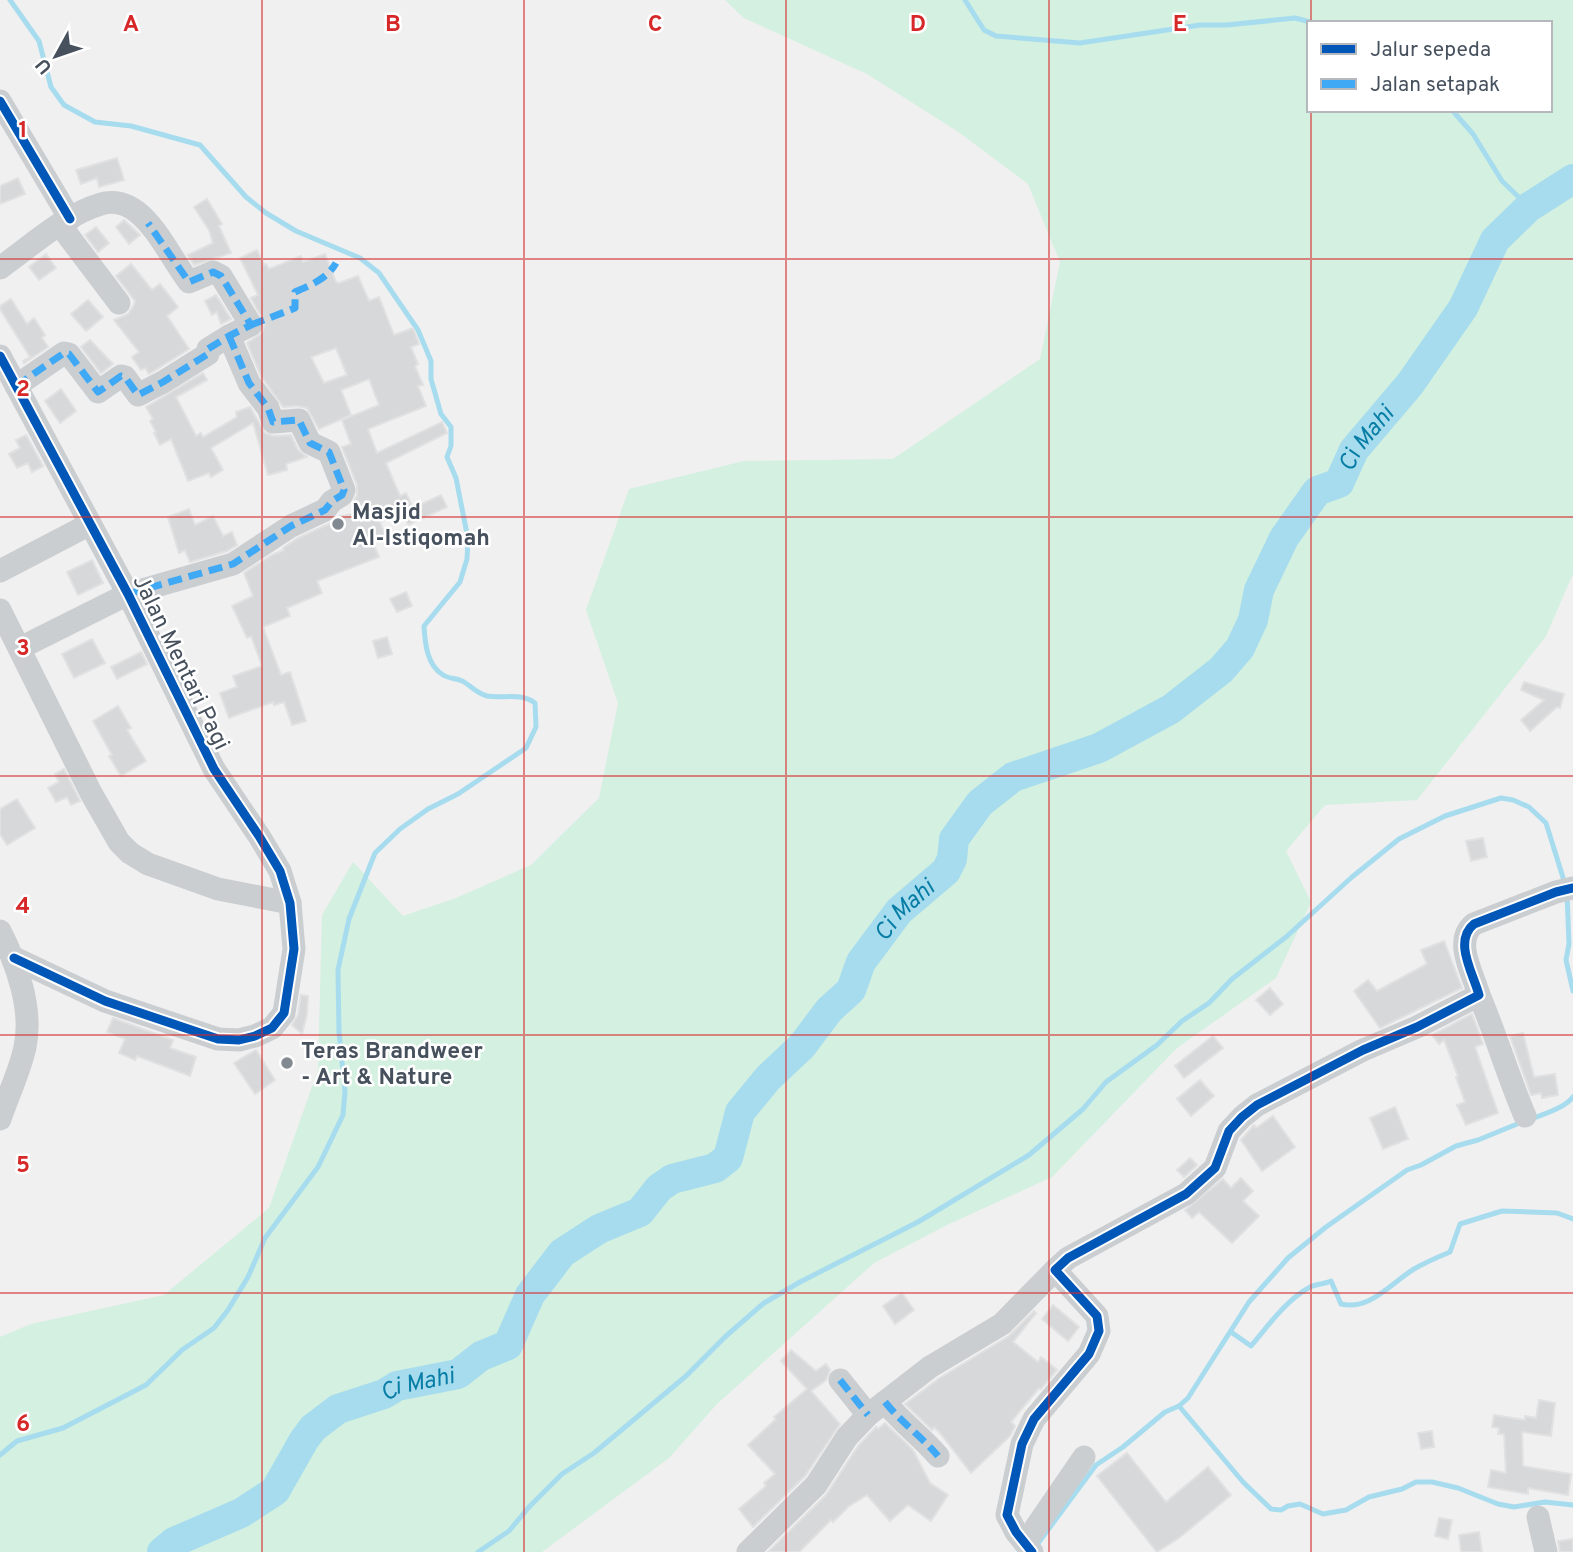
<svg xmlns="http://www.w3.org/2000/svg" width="1573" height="1552" font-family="Overpass,sans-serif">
	<rect width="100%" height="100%" fill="#f0f0f0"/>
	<path fill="#d3f0e0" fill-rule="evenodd" d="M725 0H1573V574L1546 636 1417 800 1325 805 1286 851 1311 902 1276 978 1177 1048 1052 1177 947 1225 874 1263 717 1404 669 1458 542 1552H0V1337L31 1324 164 1295 269 1208 318 1070 322 915 353 862 403 916 456 898 531 865 599 798 618 703 586 610 629 489 744 461 893 459 1040 359 1060 262 1028 184 957 131 867 74 744 18ZM1309 23H1550V110H1309Z"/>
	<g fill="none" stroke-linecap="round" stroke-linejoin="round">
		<g stroke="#a7dcef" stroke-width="5">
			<path d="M965 0 984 30 996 36 1080 43 1200 25H1227L1295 18 1314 23"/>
			<path d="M1452 110 1473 134 1502 181 1529 207"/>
			<path d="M1567 894 1569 944 1566 960 1573 991"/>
			<path d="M1531 1119C1545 1114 1564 1108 1573 1097"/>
			<path d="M1231 1332 1251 1346C1268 1326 1286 1300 1310 1287 1316 1284 1325 1284 1331 1281L1341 1304C1370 1311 1392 1282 1414 1269 1426 1262 1438 1257 1450 1252L1460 1224 1502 1211 1557 1213 1573 1219"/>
			<path d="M1179 1406 1243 1482 1271 1509 1281 1510 1288 1506 1300 1504 1323 1514 1346 1510 1369 1497 1402 1489 1416 1482H1432L1458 1488 1498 1504 1514 1507 1545 1502 1573 1505"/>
			<path d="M0 1455 17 1441 63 1428 146 1385 182 1350 214 1328 228 1310 248 1277 265 1238 318 1167 343 1115 345 1091 339 1032 338 970 349 919 375 853 400 829 428 809 458 794 526 748 536 727 535 703C520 692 504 699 487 696 478 694 472 687 464 682 458 678 449 679 443 675 427 665 425 644 424 626L460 582 467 559 468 539 456 478 447 457 451 446V427L441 414 431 379V361L418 330 379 273 360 258 296 231 266 213 246 197 200 145 131 126 95 122 64 105 51 87 39 41 10 0"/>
			<path d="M1036 1546 1096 1465 1123 1447 1165 1412 1179 1406 1188 1398 1249 1302 1288 1258 1326 1227 1407 1170 1421 1165 1456 1146 1478 1140 1522 1122"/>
			<path d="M478 1552 509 1531 529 1507 562 1474 594 1453 686 1376 726 1336 764 1303 800 1282 918 1222 1029 1155 1083 1109 1106 1082 1157 1045 1182 1021 1209 1003 1232 979 1286 937 1352 877 1399 839 1445 816 1501 798 1513 800 1529 807 1546 823 1565 884"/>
		</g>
		<path stroke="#a7dcef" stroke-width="30" id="s1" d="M162 1552 174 1542 241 1513 275 1491 304 1440 313 1428 338 1409 384 1394 397 1386 458 1374 481 1356 508 1345 530 1295 562 1253 599 1229 640 1212 659 1188 672 1179 715 1168 728 1158 740 1112 768 1078 802 1046 829 1010 851 990 861 962 899 911 946 871 952 859 954 839 980 803 1013 777 1099 748 1171 709 1221 670 1240 648 1253 620 1259 590 1284 538 1317 491 1339 483 1354 450 1410 384 1463 308 1495 240 1529 207 1573 179"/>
	</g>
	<g fill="#d7d8da" stroke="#e1e1e2" stroke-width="2" fill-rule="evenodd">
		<path d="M117 158 124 180 99 187 97 178 81 184 76 170Z"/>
		<path d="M18 178 25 194 0 204V186Z"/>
		<path d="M207 199 222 224 219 226 231 253 194 265 188 255 213 243 209 230 194 207Z"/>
		<path d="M124 220 140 235 129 244 116 227Z"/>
		<path d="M96 227 109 243 98 252 85 235Z"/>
		<path d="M257 250 264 265 266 264 269 269 301 256 303 262 325 254 336 282 339 283 358 276 369 301 379 297 394 335 413 328 419 344 411 347 418 364 415 366 423 385 418 386 426 406 368 429 377 453 442 422 447 433 386 463 400 496 406 493 413 508 441 495 447 507 408 525 403 513 380 522 385 535 372 540 379 557 317 581 322 593 287 608 290 616 263 627 281 675 290 672 306 721 292 725 284 702 274 705 273 702 229 718 220 693 237 687 233 676 262 666 251 636 247 638 232 606 253 596 244 573 272 555 284 550 283 548 298 538 331 523 337 517 357 513 353 503 357 495V485L342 447 351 444 342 420 379 405 369 379 341 390 351 415 319 429 307 408 298 406 283 407 261 376 247 343 262 333 265 324 251 298 258 295 240 258ZM336 348 347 375 324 383 311 357Z"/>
		<path d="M46 254 56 268 39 280 29 267Z"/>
		<path d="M131 264 152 290 160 284 178 307 167 316 189 349 149 374 145 368 141 370 132 357 139 352 114 320 128 314 134 305 135 301 116 276Z"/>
		<path d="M216 295 231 319 221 324 217 312 212 315 205 301Z"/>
		<path d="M11 299 27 324 34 318 45 335 42 338 48 347 24 363 23 361 30 357 0 309V306Z"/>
		<path d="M88 300 103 317 86 331 71 314Z"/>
		<path d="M90 340 113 364 101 373 81 347Z"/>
		<path d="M203 373 207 380 176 397 196 436 201 433 203 437 237 417 236 412 250 407 265 433 274 436 291 435 298 450 307 457 286 464 287 470 268 475 253 423 211 448 223 470 211 477 209 473 188 481 171 439 160 445 154 433 156 432 150 421 153 419 146 407Z"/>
		<path d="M61 389 76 411 60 423 45 401Z"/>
		<path d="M26 435 43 466 32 472 28 463 17 468 9 454 20 448 16 440Z"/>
		<path d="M189 509 195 525 213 516 223 536 232 532 237 545 227 551 190 562 185 550 179 553 168 517Z"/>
		<path d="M92 560 103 583 78 595 67 572Z"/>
		<path d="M406 592 412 606 397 612 390 599Z"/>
		<path d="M387 637 392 654 378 658 373 641Z"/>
		<path d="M92 639 105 663 74 678 62 654Z"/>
		<path d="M141 652 147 664 117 679 111 667Z"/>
		<path d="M1524 682 1564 694 1560 708 1557 707 1530 731 1521 720 1544 700 1521 690Z"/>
		<path d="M118 706 131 728 127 730 146 761 121 776 109 756 112 755 93 721Z"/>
		<path d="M64 769 80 801 71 805 67 797 56 802 48 788 59 782 55 774Z"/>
		<path d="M17 799 35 828 7 845 0 834V809Z"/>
		<path d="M1483 838 1487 857 1471 861 1466 841Z"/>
		<path d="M1444 941 1462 988 1380 1028 1354 991 1368 980 1377 991 1427 964 1421 950Z"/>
		<path d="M1270 988 1283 1004 1270 1015 1256 1000Z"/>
		<path d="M301 995 308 996 307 1014 302 1034 292 1025 298 1015Z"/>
		<path d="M1472 1014 1483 1044 1475 1047 1498 1113 1466 1125 1457 1105 1465 1102 1456 1077 1458 1076 1444 1040 1439 1044 1432 1035Z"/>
		<path d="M113 1018 173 1040 170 1048 196 1057 190 1076 137 1056 135 1060 119 1053 125 1039 107 1032Z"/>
		<path d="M1523 1033 1534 1077 1555 1074 1558 1095 1542 1098 1541 1093 1531 1095 1510 1036Z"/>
		<path d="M1213 1036 1223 1048 1184 1078 1175 1066Z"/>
		<path d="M256 1050 275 1080 255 1094 234 1063Z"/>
		<path d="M1200 1080 1214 1096 1191 1116 1177 1099Z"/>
		<path d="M1395 1107 1408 1139 1383 1149 1370 1118Z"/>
		<path d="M1273 1116 1295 1147 1262 1171 1241 1140 1254 1125 1256 1128Z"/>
		<path d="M1190 1158 1197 1165 1184 1177 1177 1170Z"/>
		<path d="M1241 1178 1253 1191 1243 1201 1259 1216 1232 1243 1199 1212 1192 1218 1185 1210 1223 1179 1231 1188Z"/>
		<path d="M902 1293 914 1310 895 1324 883 1306Z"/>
		<path d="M1053 1305 1079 1327 1068 1341 1042 1319Z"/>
		<path d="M1034 1311 1036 1313 1013 1342 1038 1362 1041 1357 1057 1370 1041 1389 1039 1388 1011 1422 1015 1426 1010 1436 971 1473 940 1433 934 1427 932 1430 905 1404 938 1379 1009 1336Z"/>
		<path d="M791 1350 816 1371 826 1364 830 1370 826 1380 811 1391 840 1424 805 1476 753 1527 739 1509 766 1486 764 1483 775 1474 748 1445 776 1419 774 1417 807 1389 781 1361Z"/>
		<path d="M1539 1400 1555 1403 1551 1436 1522 1432 1523 1466 1571 1474 1568 1495 1528 1488V1494L1488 1487 1491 1470 1506 1473 1504 1434H1498L1499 1428 1492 1427 1494 1415 1525 1420V1416L1536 1418Z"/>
		<path d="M885 1423 913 1450 930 1483 948 1495 931 1521 908 1505 890 1521 867 1495 848 1507 833 1522 831 1520 799 1552H768L826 1495 858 1446 876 1427 878 1429Z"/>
		<path d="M1432 1431 1434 1447 1421 1449 1418 1433Z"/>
		<path d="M1127 1453 1166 1502 1208 1467 1231 1495 1179 1538 1157 1552 1097 1476Z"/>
		<path d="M1439 1518 1452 1520 1448 1539 1435 1536Z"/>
		<path d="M1479 1532 1482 1552H1461L1459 1535Z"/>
		<path d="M1573 1539V1552H1560L1558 1541Z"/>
	</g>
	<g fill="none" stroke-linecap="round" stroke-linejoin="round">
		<g stroke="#cbced1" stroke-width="23">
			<path d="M0 101 70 219"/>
			<path d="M60 225 119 303"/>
			<path d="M0 268C31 246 64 215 101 204 114 200 127 204 137 212 157 227 173 261 189 282L213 272 221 276 251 325 229 336 208 349V354L163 382 138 395 125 377 121 376 98 392 69 354 64 353 16 386"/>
			<path d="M0 356 128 594 214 769 259 836 280 871 290 903 294 949 284 1013 272 1028 255 1036 239 1040 218 1039 105 1001 14 958"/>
			<path d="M0 571 90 524"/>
			<path d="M0 610 91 793 119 842 130 853 148 864 218 889 290 903"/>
			<path d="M20 648 128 594 233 564 291 526 325 510 332 501 342 495 344 490 329 452 310 443 299 420 273 422 268 408 249 383 229 336"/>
			<path d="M0 931C17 964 33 1009 25 1047 20 1071 8 1095 0 1119"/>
			<path d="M1479 995C1496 1035 1508 1076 1525 1116"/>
			<path d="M840 1380 868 1415"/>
			<path d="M885 1402C902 1423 922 1437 938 1456"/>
			<path d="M1538 1517 1546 1552"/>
			<path d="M1025 1543 1084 1457"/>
			<path d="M748 1552 816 1485 847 1437 868 1415 930 1367 1002 1324 1055 1270"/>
			<path d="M1032 1552 1016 1532 1007 1515 1022 1444 1034 1419 1089 1354 1099 1331 1097 1316 1055 1270 1068 1258 1186 1194 1215 1168 1229 1131 1242 1117 1257 1105 1363 1050 1417 1027 1479 995C1473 973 1453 941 1474 924L1556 892 1573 888"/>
		</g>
		<g stroke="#3fa9f5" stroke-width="7" stroke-dasharray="14 7" stroke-linecap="butt">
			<path d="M251 325 295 308V292C311 285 327 279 336 263"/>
			<path d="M16 386 64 353 69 354 98 392 121 376 125 377 138 395 163 382 208 354V349L229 336 251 325 221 276 213 272 189 282 148 223"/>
			<path d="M128 594 233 564 291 526 325 510 332 501 342 495 344 490 329 452 310 443 299 420 273 422 268 408 249 383 229 336"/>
			<path d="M840 1380 868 1415"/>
			<path d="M885 1402C902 1423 922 1437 938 1456"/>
		</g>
		<g stroke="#fff" stroke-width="13">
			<g id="cycleway">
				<path d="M0 101 70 219"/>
				<path d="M0 356 128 594 214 769 259 836 280 871 290 903 294 949 284 1013 272 1028 255 1036 239 1040 218 1039 105 1001 14 958"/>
				<path d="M1032 1552 1016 1532 1007 1515 1022 1444 1034 1419 1089 1354 1099 1331 1097 1316 1055 1270 1068 1258 1186 1194 1215 1168 1229 1131 1242 1117 1257 1105 1363 1050 1417 1027 1479 995C1473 973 1453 941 1474 924L1556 892 1573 888"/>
			</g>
		</g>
		<use href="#cycleway" stroke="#0057b8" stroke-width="9"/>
	</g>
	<path fill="none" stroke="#d62828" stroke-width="2" stroke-opacity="0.55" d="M262 0V1552M524 0V1552M786 0V1552M1049 0V1552M1311 0V23M1311 110V1552M0 259H1573M0 517H1573M0 776H1573M0 1035H1573M0 1293H1573"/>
	<g fill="#828990" stroke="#fff" stroke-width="2.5">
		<circle cx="338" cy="524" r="7"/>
		<circle cx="287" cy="1063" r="7"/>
	</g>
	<g text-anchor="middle" stroke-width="5" stroke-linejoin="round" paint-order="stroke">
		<g font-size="23" font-weight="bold" fill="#46515d" stroke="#fff" text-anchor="start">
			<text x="352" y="519">Masjid<tspan x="352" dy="26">Al-Istiqomah</tspan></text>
			<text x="301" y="1058">Teras Brandweer<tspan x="301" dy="26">- Art &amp; Nature</tspan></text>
		</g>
		<g font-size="23" fill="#46515d" stroke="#fff">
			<text transform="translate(182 662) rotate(64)" y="8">Jalan Mentari Pagi</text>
		</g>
		<g font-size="24" font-style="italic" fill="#087da5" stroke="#fff">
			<text dy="8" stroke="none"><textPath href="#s1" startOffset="1727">Ci Mahi</textPath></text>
			<text dy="8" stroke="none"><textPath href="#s1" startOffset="1032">Ci Mahi</textPath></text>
			<text dy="8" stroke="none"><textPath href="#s1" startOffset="318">Ci Mahi</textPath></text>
		</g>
	</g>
	<g font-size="23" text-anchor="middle" font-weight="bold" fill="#d62828" stroke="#fff" stroke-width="5" stroke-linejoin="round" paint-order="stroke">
		<text x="131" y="31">A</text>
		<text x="393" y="31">B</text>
		<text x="655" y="31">C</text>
		<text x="918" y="31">D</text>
		<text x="1180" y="31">E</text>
		<text x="23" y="137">1</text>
		<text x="23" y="396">2</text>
		<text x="23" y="655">3</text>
		<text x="23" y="913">4</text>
		<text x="23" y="1172">5</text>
		<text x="23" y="1431">6</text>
	</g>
	<rect x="1307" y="21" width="245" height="91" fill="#ffffff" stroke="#b5b9be" stroke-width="2"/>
	<rect x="1321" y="44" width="35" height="10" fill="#0057b8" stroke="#b5b9be" stroke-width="2"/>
	<text x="1370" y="56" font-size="21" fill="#46515d">Jalur sepeda</text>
	<rect x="1321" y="79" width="35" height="10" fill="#3fa9f5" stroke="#b5b9be" stroke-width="2"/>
	<text x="1370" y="91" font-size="21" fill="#46515d">Jalan setapak</text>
	<g transform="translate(56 56) rotate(230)" stroke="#ffffff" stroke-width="5" paint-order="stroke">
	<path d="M0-5L12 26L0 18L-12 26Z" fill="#46515d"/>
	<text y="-10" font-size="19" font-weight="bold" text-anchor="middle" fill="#46515d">U</text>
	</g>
</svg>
